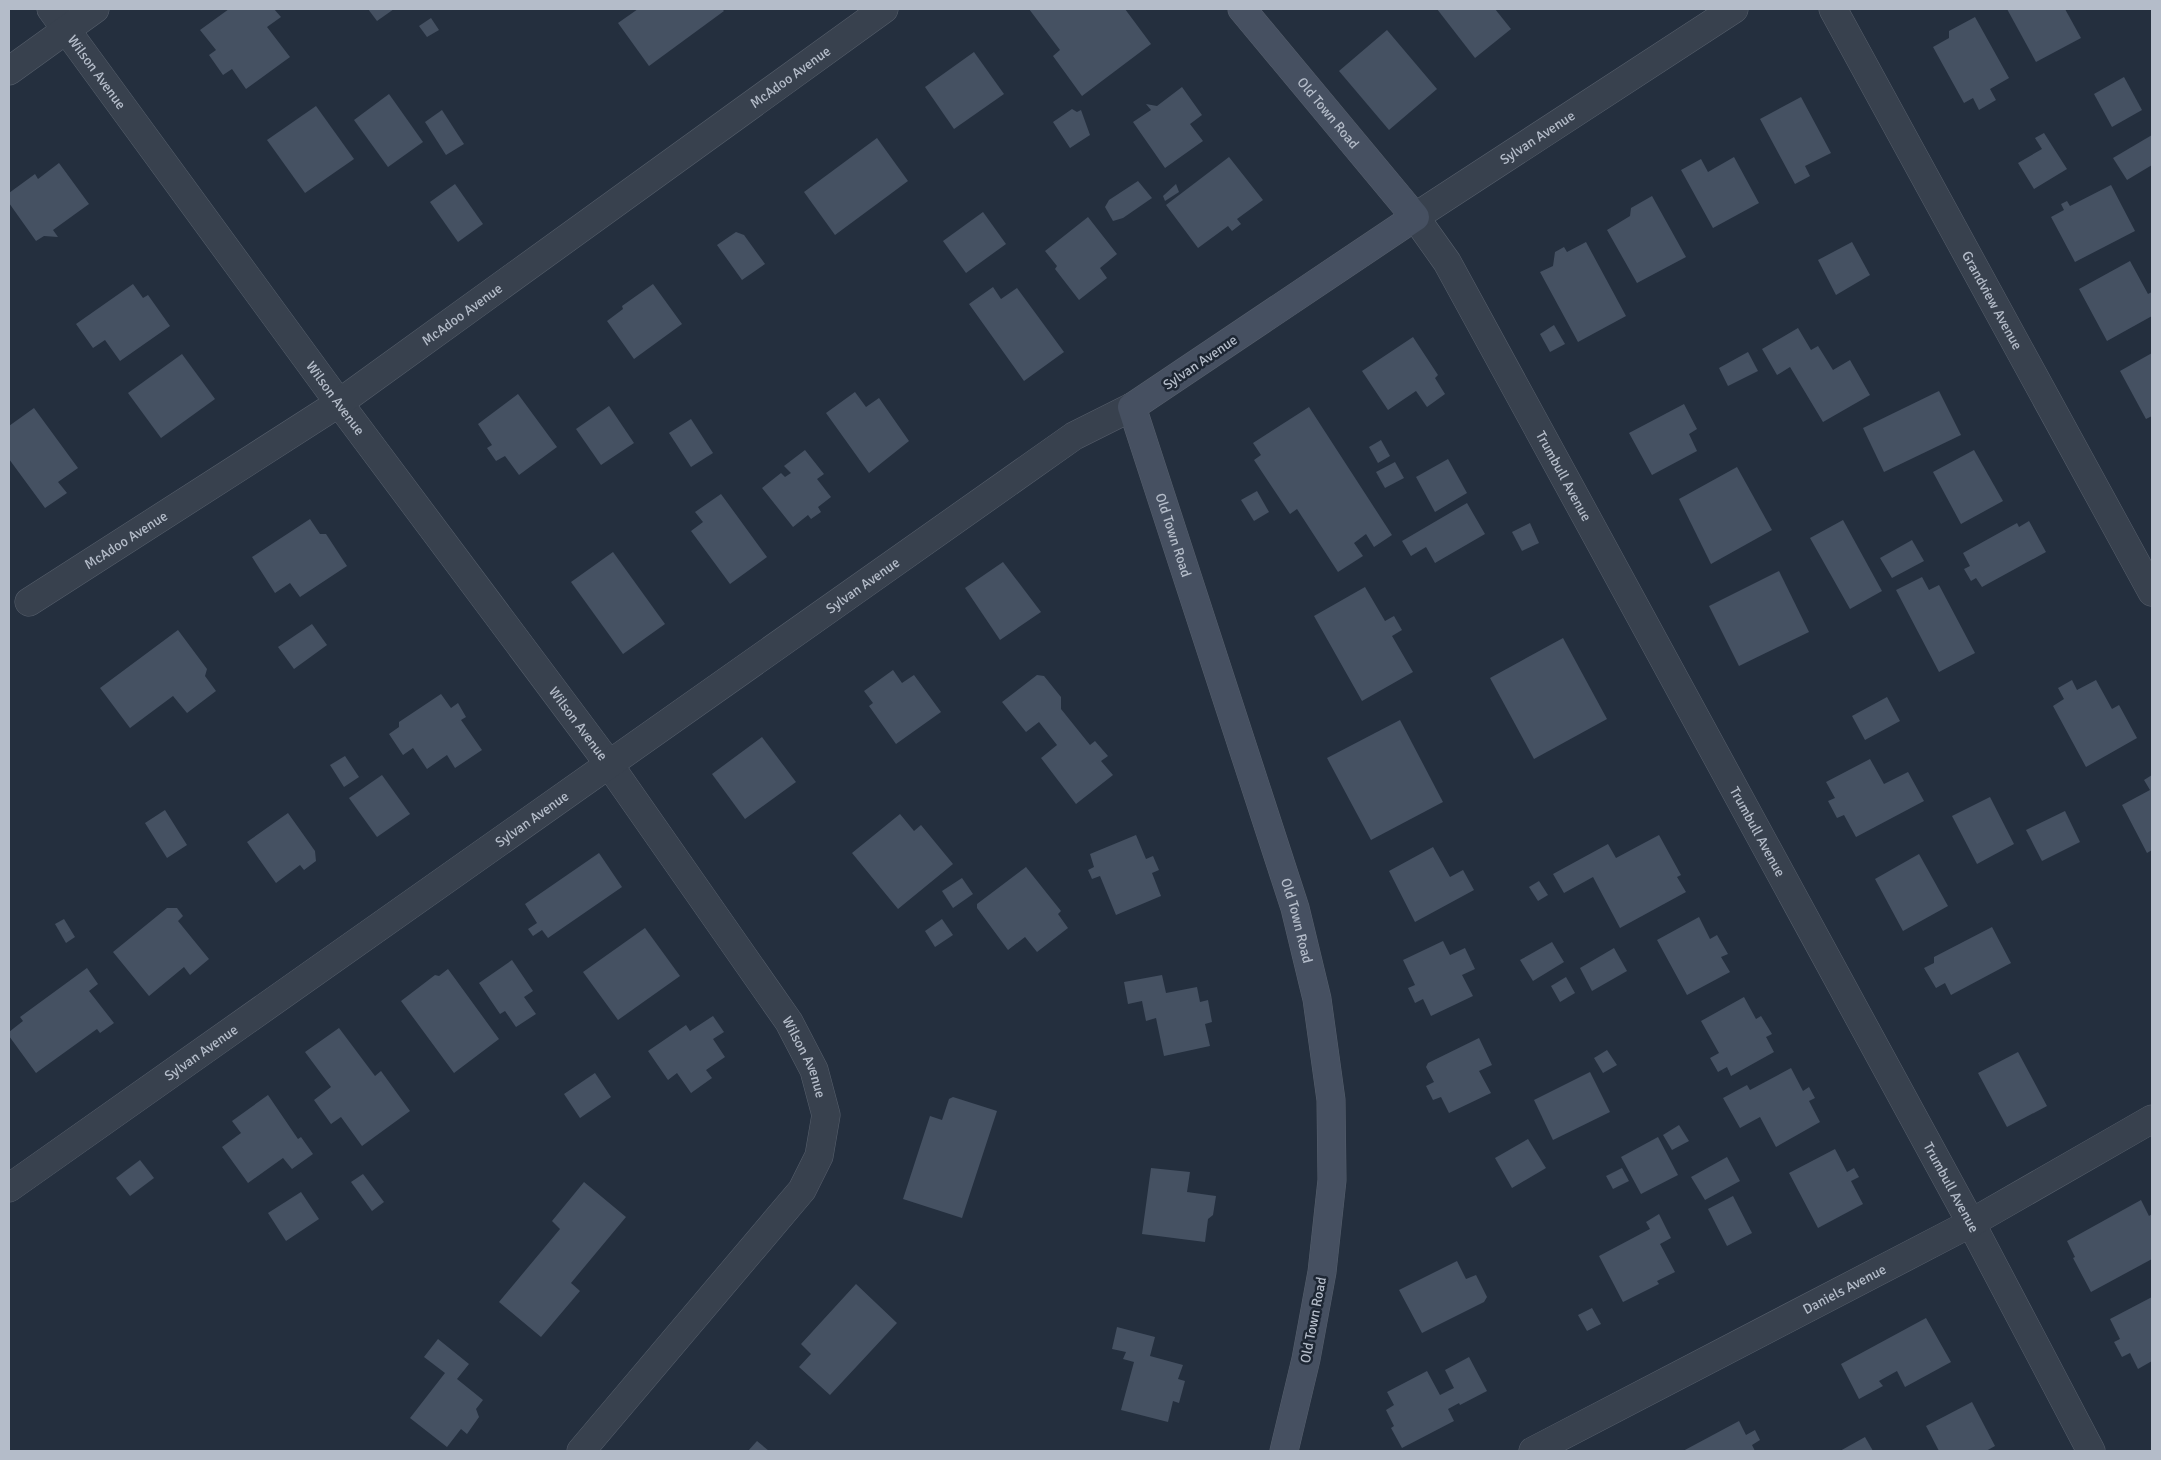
<svg xmlns="http://www.w3.org/2000/svg" width="2161" height="1460" font-family="Signika,sans-serif">
	<rect width="100%" height="100%" fill="#242f3e"/>
	<g fill="#455162">
		<path d="M229 9H274L281 17 267 27 290 57 246 89 232 69 223 75 209 55 216 50 200 30Z"/>
		<path d="M368 9H394L377 21Z"/>
		<path d="M638 9H722L724 11 649 66 618 23Z"/>
		<path d="M1029 9H1125L1151 44 1082 96 1053 56 1060 50Z"/>
		<path d="M1437 9H1495L1511 29 1475 58Z"/>
		<path d="M2007 9H2065L2081 38 2036 62Z"/>
		<path d="M1975 17 2009 78 1990 89 1996 100 1979 110 1973 98 1964 103 1933 47 1949 38V31Z"/>
		<path d="M431 18 439 30 427 37 419 26Z"/>
		<path d="M1387 30 1437 89 1389 130 1339 71Z"/>
		<path d="M974 52 1004 94 954 129 925 87Z"/>
		<path d="M2124 77 2142 110 2112 127 2094 94Z"/>
		<path d="M1182 87 1202 115 1190 124 1203 141 1165 168 1133 122 1151 110 1146 104 1157 106Z"/>
		<path d="M389 94 423 142 388 167 354 120Z"/>
		<path d="M1801 97 1831 153 1805 166 1810 176 1795 184 1760 119Z"/>
		<path d="M316 106 354 159 305 193 267 140Z"/>
		<path d="M1072 109 1077 112 1081 110 1090 135 1070 148 1053 122Z"/>
		<path d="M442 110 464 144 446 155 425 122Z"/>
		<path d="M2044 133 2067 169 2034 189 2018 163 2042 149 2035 138Z"/>
		<path d="M2152 135V165L2127 180 2113 158Z"/>
		<path d="M877 138 908 181 835 235 804 192Z"/>
		<path d="M1229 157 1263 200 1237 219 1241 224 1232 231 1228 226 1198 248 1166 205Z"/>
		<path d="M1734 157 1759 203 1713 228 1681 170 1701 159 1708 172Z"/>
		<path d="M59 163 89 204 53 230 58 237 44 236 36 241 9 203V193L35 174 38 179Z"/>
		<path d="M1138 181 1152 198 1123 218 1113 221 1105 207 1109 200Z"/>
		<path d="M455 184 483 224 458 242 430 202Z"/>
		<path d="M1176 184 1179 192 1165 201 1163 196Z"/>
		<path d="M2111 185 2135 231 2075 262 2051 217 2064 210 2061 204 2067 201 2070 206Z"/>
		<path d="M1652 196 1686 257 1637 283 1607 230 1630 216 1631 208Z"/>
		<path d="M983 212 1006 244 966 273 943 241Z"/>
		<path d="M1088 217 1117 254 1100 268 1107 278 1079 300 1055 269 1057 266 1045 251Z"/>
		<path d="M736 232 744 235 765 264 742 280 717 245Z"/>
		<path d="M1586 242 1626 316 1578 342 1540 272 1553 266 1555 252 1564 247 1567 252Z"/>
		<path d="M1852 242 1870 275 1836 295 1818 260Z"/>
		<path d="M2130 261 2148 294 2152 292V316L2107 341 2079 289Z"/>
		<path d="M133 284 143 298 148 295 170 326 120 361 105 340 93 348 76 324Z"/>
		<path d="M653 284 682 324 634 359 607 321 623 309 622 306Z"/>
		<path d="M993 287 1001 299 1017 288 1064 352 1024 381 969 304Z"/>
		<path d="M1554 325 1565 344 1550 352 1540 334Z"/>
		<path d="M1798 328 1811 350 1818 346 1833 370 1850 360 1870 395 1823 422 1790 367 1777 375 1762 349Z"/>
		<path d="M1413 337 1438 375 1435 378 1445 394 1427 407 1416 391 1388 410 1362 371Z"/>
		<path d="M1748 352 1758 371 1728 386 1719 368Z"/>
		<path d="M2152 353V416L2146 419 2120 371Z"/>
		<path d="M182 354 215 399 161 438 128 393Z"/>
		<path d="M1939 391 1961 435 1884 472 1863 428Z"/>
		<path d="M855 392 866 407 879 398 909 441 869 473 826 413Z"/>
		<path d="M518 394 557 447 519 475 505 456 496 461 487 448 492 445 478 424Z"/>
		<path d="M1684 404 1697 429 1689 434 1697 451 1652 475 1629 433Z"/>
		<path d="M609 406 634 443 601 465 576 429Z"/>
		<path d="M1309 407 1392 535 1374 547 1366 534 1354 543 1363 556 1338 572 1297 509 1290 514 1254 460 1261 455 1253 443Z"/>
		<path d="M34 408 78 468 58 482 67 493 45 508 9 459V426Z"/>
		<path d="M691 419 713 453 691 467 669 433Z"/>
		<path d="M1381 440 1390 456 1378 463 1369 447Z"/>
		<path d="M805 450 824 474 817 479 831 497 818 507 821 512 811 519 808 515 793 527 762 488 781 473 785 477 791 473 784 466Z"/>
		<path d="M1974 450 2003 501 1961 524 1933 472Z"/>
		<path d="M1448 459 1467 493 1435 512 1416 477Z"/>
		<path d="M1395 462 1404 478 1385 488 1376 472Z"/>
		<path d="M1737 467 1772 530 1711 564 1679 499Z"/>
		<path d="M1257 491 1269 512 1254 521 1241 500Z"/>
		<path d="M721 494 767 557 730 584 691 531 703 522 695 512Z"/>
		<path d="M1467 503 1485 534 1435 563 1426 547 1411 556 1402 541Z"/>
		<path d="M310 519 320 534H326L347 566 300 597 290 583 275 593 252 557Z"/>
		<path d="M1843 520 1882 591 1850 609 1810 538Z"/>
		<path d="M2029 521 2046 552 1982 587 1976 578 1971 581 1964 569 1970 566 1963 553 2017 523 2019 527Z"/>
		<path d="M1530 523 1539 543 1522 551 1512 532Z"/>
		<path d="M1912 540 1924 561 1892 578 1880 558Z"/>
		<path d="M613 552 665 624 623 654 571 582Z"/>
		<path d="M1003 562 1041 612 1000 640 965 588Z"/>
		<path d="M1779 571 1809 632 1739 666 1709 606Z"/>
		<path d="M1922 577 1929 590 1939 585 1975 653 1939 672 1896 590Z"/>
		<path d="M1365 587 1385 621 1394 616 1402 630 1392 636 1413 672 1362 701 1314 616Z"/>
		<path d="M312 624 327 645 294 669 278 647Z"/>
		<path d="M178 630 207 669 205 676 216 691 187 713 173 696 130 728 100 688Z"/>
		<path d="M1563 638 1607 719 1534 759 1490 678Z"/>
		<path d="M893 670 902 683 914 675 941 712 896 744 869 706 873 703 864 691Z"/>
		<path d="M1037 675 1044 676 1061 697V709L1090 745 1095 741 1108 756 1101 761 1113 775 1076 804 1041 758 1057 745 1039 722 1026 732 1002 702Z"/>
		<path d="M2072 680 2077 690 2096 680 2112 709 2119 705 2137 738 2086 767 2053 706 2064 699 2058 688Z"/>
		<path d="M441 694 451 708 458 703 466 717 461 720 482 750 455 768 447 755 427 769 413 748 403 755 389 734 399 727V722Z"/>
		<path d="M1887 697 1900 721 1865 740 1852 716Z"/>
		<path d="M1400 720 1443 802 1371 840 1327 758Z"/>
		<path d="M762 737 796 782 745 819 712 774Z"/>
		<path d="M345 756 359 777 344 787 330 765Z"/>
		<path d="M1870 759 1884 784 1908 772 1924 801 1856 837 1844 815 1837 818 1828 801 1835 798 1826 782Z"/>
		<path d="M382 775 410 814 377 837 349 798Z"/>
		<path d="M2152 775V850L2147 853 2122 805 2150 790 2144 780Z"/>
		<path d="M1990 797 2014 844 1977 864 1952 816Z"/>
		<path d="M165 810 187 845 167 858 145 823Z"/>
		<path d="M2065 811 2080 842 2042 861 2026 830Z"/>
		<path d="M288 813 315 851 316 861 304 870 300 865 276 883 247 842Z"/>
		<path d="M900 814 914 831 921 825 953 864 898 909 852 853Z"/>
		<path d="M1136 835 1146 859 1153 856 1159 870 1152 873 1161 896 1116 915 1100 876 1092 879 1088 870 1094 867 1090 854Z"/>
		<path d="M1659 835 1681 875 1677 877 1686 892 1620 928 1593 877 1564 893 1553 874 1608 844 1616 858Z"/>
		<path d="M1433 847 1450 877 1463 870 1474 890 1415 922 1389 871Z"/>
		<path d="M599 853 622 887 548 938 542 930 533 936 528 929 537 923 525 904Z"/>
		<path d="M1919 854 1948 906 1903 931 1875 879Z"/>
		<path d="M1026 867 1061 911 1058 914 1068 928 1037 952 1025 937 1008 950 977 908V904Z"/>
		<path d="M962 878 973 894 953 908 942 891Z"/>
		<path d="M1539 881 1548 895 1538 901 1529 887Z"/>
		<path d="M167 908H177L183 916 178 921 209 959 190 975 184 967 149 996 113 952Z"/>
		<path d="M1699 917 1710 939 1717 935 1728 954 1721 957 1730 972 1687 995 1657 940Z"/>
		<path d="M64 919 75 937 66 943 55 924Z"/>
		<path d="M942 919 953 935 935 947 925 931Z"/>
		<path d="M1992 927 2011 963 1951 995 1945 983 1936 988 1924 968 1934 963V957Z"/>
		<path d="M645 928 680 976 618 1020 583 972Z"/>
		<path d="M1443 941 1450 955 1465 948 1475 969 1462 975 1473 996 1431 1016 1423 999 1415 1003 1408 988 1415 985 1403 960Z"/>
		<path d="M1552 942 1564 962 1533 981 1520 960Z"/>
		<path d="M1614 948 1627 971 1592 991 1580 968Z"/>
		<path d="M512 960 533 991 524 997 536 1014 516 1027 505 1011 500 1014 479 983Z"/>
		<path d="M87 968 98 984 89 991 114 1023 100 1033 97 1029 36 1073 9 1036V1032L23 1021 20 1017Z"/>
		<path d="M448 969 499 1039 454 1073 401 1001 435 975 439 976Z"/>
		<path d="M1162 975 1166 993 1197 987 1200 1002 1208 1000 1212 1022 1205 1024 1210 1046 1164 1056 1156 1018 1146 1021 1142 1001 1128 1004 1124 982Z"/>
		<path d="M1566 977 1575 993 1560 1002 1551 986Z"/>
		<path d="M1744 997 1756 1019 1761 1016 1772 1034 1766 1037 1774 1052 1731 1076 1727 1067 1718 1072 1710 1058 1719 1053 1701 1021Z"/>
		<path d="M713 1016 724 1032 713 1039 725 1057 706 1070 712 1078 691 1093 677 1073 668 1080 648 1051 686 1025 690 1031Z"/>
		<path d="M339 1028 375 1076 381 1071 410 1111 362 1146 341 1117 331 1124 314 1100 331 1087 305 1052Z"/>
		<path d="M1479 1038 1492 1065 1479 1071 1491 1093 1449 1113 1441 1097 1433 1100 1426 1086 1434 1082 1426 1067 1428 1063Z"/>
		<path d="M1607 1050 1617 1065 1603 1073 1594 1058Z"/>
		<path d="M2018 1052 2047 1106 2007 1127 1978 1073Z"/>
		<path d="M1791 1068 1803 1091 1809 1087 1815 1098 1809 1101 1820 1122 1776 1147 1760 1117 1740 1128 1723 1098 1747 1085 1750 1090Z"/>
		<path d="M1590 1072 1610 1112 1553 1140 1534 1100Z"/>
		<path d="M595 1073 611 1097 580 1118 564 1094Z"/>
		<path d="M268 1095 298 1139 301 1137 313 1154 292 1169 283 1158 248 1183 222 1147 241 1133 232 1121Z"/>
		<path d="M953 1097 997 1111 962 1218 903 1199 930 1116 942 1120 949 1099Z"/>
		<path d="M1679 1125 1689 1141 1672 1150 1663 1135Z"/>
		<path d="M1658 1137 1678 1175 1641 1194 1621 1157Z"/>
		<path d="M1528 1139 1546 1168 1512 1188 1495 1158Z"/>
		<path d="M1835 1149 1847 1172 1854 1168 1859 1177 1851 1181 1863 1204 1818 1228 1789 1173Z"/>
		<path d="M1727 1157 1740 1181 1705 1200 1691 1177Z"/>
		<path d="M140 1160 154 1178 130 1196 116 1178Z"/>
		<path d="M1151 1168 1190 1172 1187 1192 1216 1196 1213 1215 1208 1219 1205 1242 1142 1234Z"/>
		<path d="M1622 1168 1629 1181 1613 1189 1606 1176Z"/>
		<path d="M363 1174 384 1202 372 1211 351 1182Z"/>
		<path d="M584 1182 626 1217 571 1283 580 1291 541 1337 499 1302 560 1229 552 1221Z"/>
		<path d="M301 1192 319 1219 286 1241 268 1213Z"/>
		<path d="M1733 1196 1752 1233 1727 1246 1708 1209Z"/>
		<path d="M2141 1200 2149 1216 2152 1214V1259L2091 1292 2073 1258 2075 1257 2067 1241Z"/>
		<path d="M1659 1214 1671 1238 1660 1244 1675 1272 1657 1281 1659 1284 1623 1302 1599 1256 1650 1229 1646 1222Z"/>
		<path d="M1457 1261 1466 1279 1476 1275 1487 1297 1484 1302 1422 1333 1399 1290Z"/>
		<path d="M856 1284 897 1323 830 1395 799 1367 811 1354 801 1344Z"/>
		<path d="M2152 1297V1361L2138 1369 2130 1353 2122 1357 2114 1342 2120 1339 2110 1319Z"/>
		<path d="M1592 1308 1601 1324 1587 1331 1578 1315Z"/>
		<path d="M1926 1318 1951 1362 1905 1387 1897 1371 1879 1381 1883 1386 1859 1399 1841 1364Z"/>
		<path d="M1117 1327 1155 1337 1150 1356 1183 1365 1178 1379 1185 1381 1179 1403 1173 1401 1168 1422 1121 1410 1134 1362 1123 1359 1126 1352 1112 1349Z"/>
		<path d="M438 1339 469 1364 457 1379 483 1400 476 1409 479 1417 467 1434 461 1429 447 1447 410 1418 445 1373 424 1357Z"/>
		<path d="M1469 1357 1487 1391 1460 1405 1459 1403 1448 1409 1454 1421 1402 1448 1391 1428 1394 1426 1386 1410 1394 1405 1387 1392 1427 1371 1440 1395 1454 1388 1445 1370Z"/>
		<path d="M1972 1402 1995 1446 1986 1451H1939L1926 1426Z"/>
		<path d="M1739 1421 1746 1435 1755 1430 1760 1440 1752 1445 1755 1451H1683Z"/>
		<path d="M1865 1437 1873 1451H1840Z"/>
		<path d="M757 1441 769 1451H748Z"/>
	</g>
	<g fill="none" stroke-linecap="round" stroke-linejoin="round">
		<g stroke="#565f6c" stroke-width="29">
			<g id="minor">
				<path id="s1" d="M51 9 339 403 608 763 789 1022 814 1070 826 1115 819 1156 802 1190 581 1451"/>
				<path id="s2" d="M1833 9 2152 592"/>
				<path d="M9 71 95 9"/>
				<path id="s3" d="M1415 217 1447 262 1571 489 1971 1223 2091 1451"/>
				<path id="s4" d="M29 602 339 403 884 9"/>
				<path id="s5" d="M9 1188 1074 436 1132 407"/>
				<path id="s6" d="M1533 1451 1971 1223 2152 1119"/>
			</g>
		</g>
		<g stroke="#565f6c" stroke-width="29">
			<g id="tertiary">
				<path id="s7" d="M1415 217 1734 9"/>
			</g>
		</g>
		<g stroke="#565f6c" stroke-width="29">
			<g id="secondary">
				<path id="s8" d="M1242 9 1415 217 1132 407 1295 908 1317 999 1331 1100 1332 1180 1322 1272 1306 1359 1284 1451"/>
			</g>
		</g>
		<use href="#minor" stroke="#38414e" stroke-width="28"/>
		<use href="#tertiary" stroke="#38414e" stroke-width="28"/>
		<use href="#secondary" stroke="#465061" stroke-width="28"/>
	</g>
	<g text-anchor="middle" stroke-width="5" stroke-linejoin="round" paint-order="stroke">
		<g font-size="14" fill="#b4bcc9" stroke="#1d2633">
			<text dy="5" stroke="none"><textPath href="#s1" startOffset="78">Wilson Avenue</textPath></text>
			<text dy="5" stroke="none"><textPath href="#s4" startOffset="925">McAdoo Avenue</textPath></text>
			<text dy="5" stroke="none"><textPath href="#s8" startOffset="135">Old Town Road</textPath></text>
			<text dy="5" stroke="none"><textPath href="#s7" startOffset="146">Sylvan Avenue</textPath></text>
			<text dy="5" stroke="none"><textPath href="#s2" startOffset="332">Grandview Avenue</textPath></text>
			<text dy="5" stroke="none"><textPath href="#s4" startOffset="520">McAdoo Avenue</textPath></text>
			<text transform="translate(1200 362) rotate(-34)" y="5">Sylvan Avenue</text>
			<text dy="5" stroke="none"><textPath href="#s1" startOffset="482">Wilson Avenue</textPath></text>
			<text dy="5" stroke="none"><textPath href="#s3" startOffset="299">Trumbull Avenue</textPath></text>
			<text dy="5" stroke="none"><textPath href="#s8" startOffset="746">Old Town Road</textPath></text>
			<text dy="5" stroke="none"><textPath href="#s4" startOffset="115">McAdoo Avenue</textPath></text>
			<text dy="5" stroke="none"><textPath href="#s5" startOffset="1045">Sylvan Avenue</textPath></text>
			<text dy="5" stroke="none"><textPath href="#s1" startOffset="888">Wilson Avenue</textPath></text>
			<text dy="5" stroke="none"><textPath href="#s5" startOffset="640">Sylvan Avenue</textPath></text>
			<text dy="5" stroke="none"><textPath href="#s3" startOffset="704">Trumbull Avenue</textPath></text>
			<text dy="5" stroke="none"><textPath href="#s8" startOffset="1151">Old Town Road</textPath></text>
			<text dy="5" stroke="none"><textPath href="#s5" startOffset="235">Sylvan Avenue</textPath></text>
			<text dy="5" stroke="none"><textPath href="#s1" startOffset="1292">Wilson Avenue</textPath></text>
			<text dy="5" stroke="none"><textPath href="#s3" startOffset="1109">Trumbull Avenue</textPath></text>
			<text dy="5" stroke="none"><textPath href="#s6" startOffset="351">Daniels Avenue</textPath></text>
			<text transform="translate(1313 1320) rotate(-79)" y="5">Old Town Road</text>
		</g>
	</g>
	<rect width="2161" height="1460" fill="none" stroke="#b4bcc9" stroke-width="20"/>
</svg>
